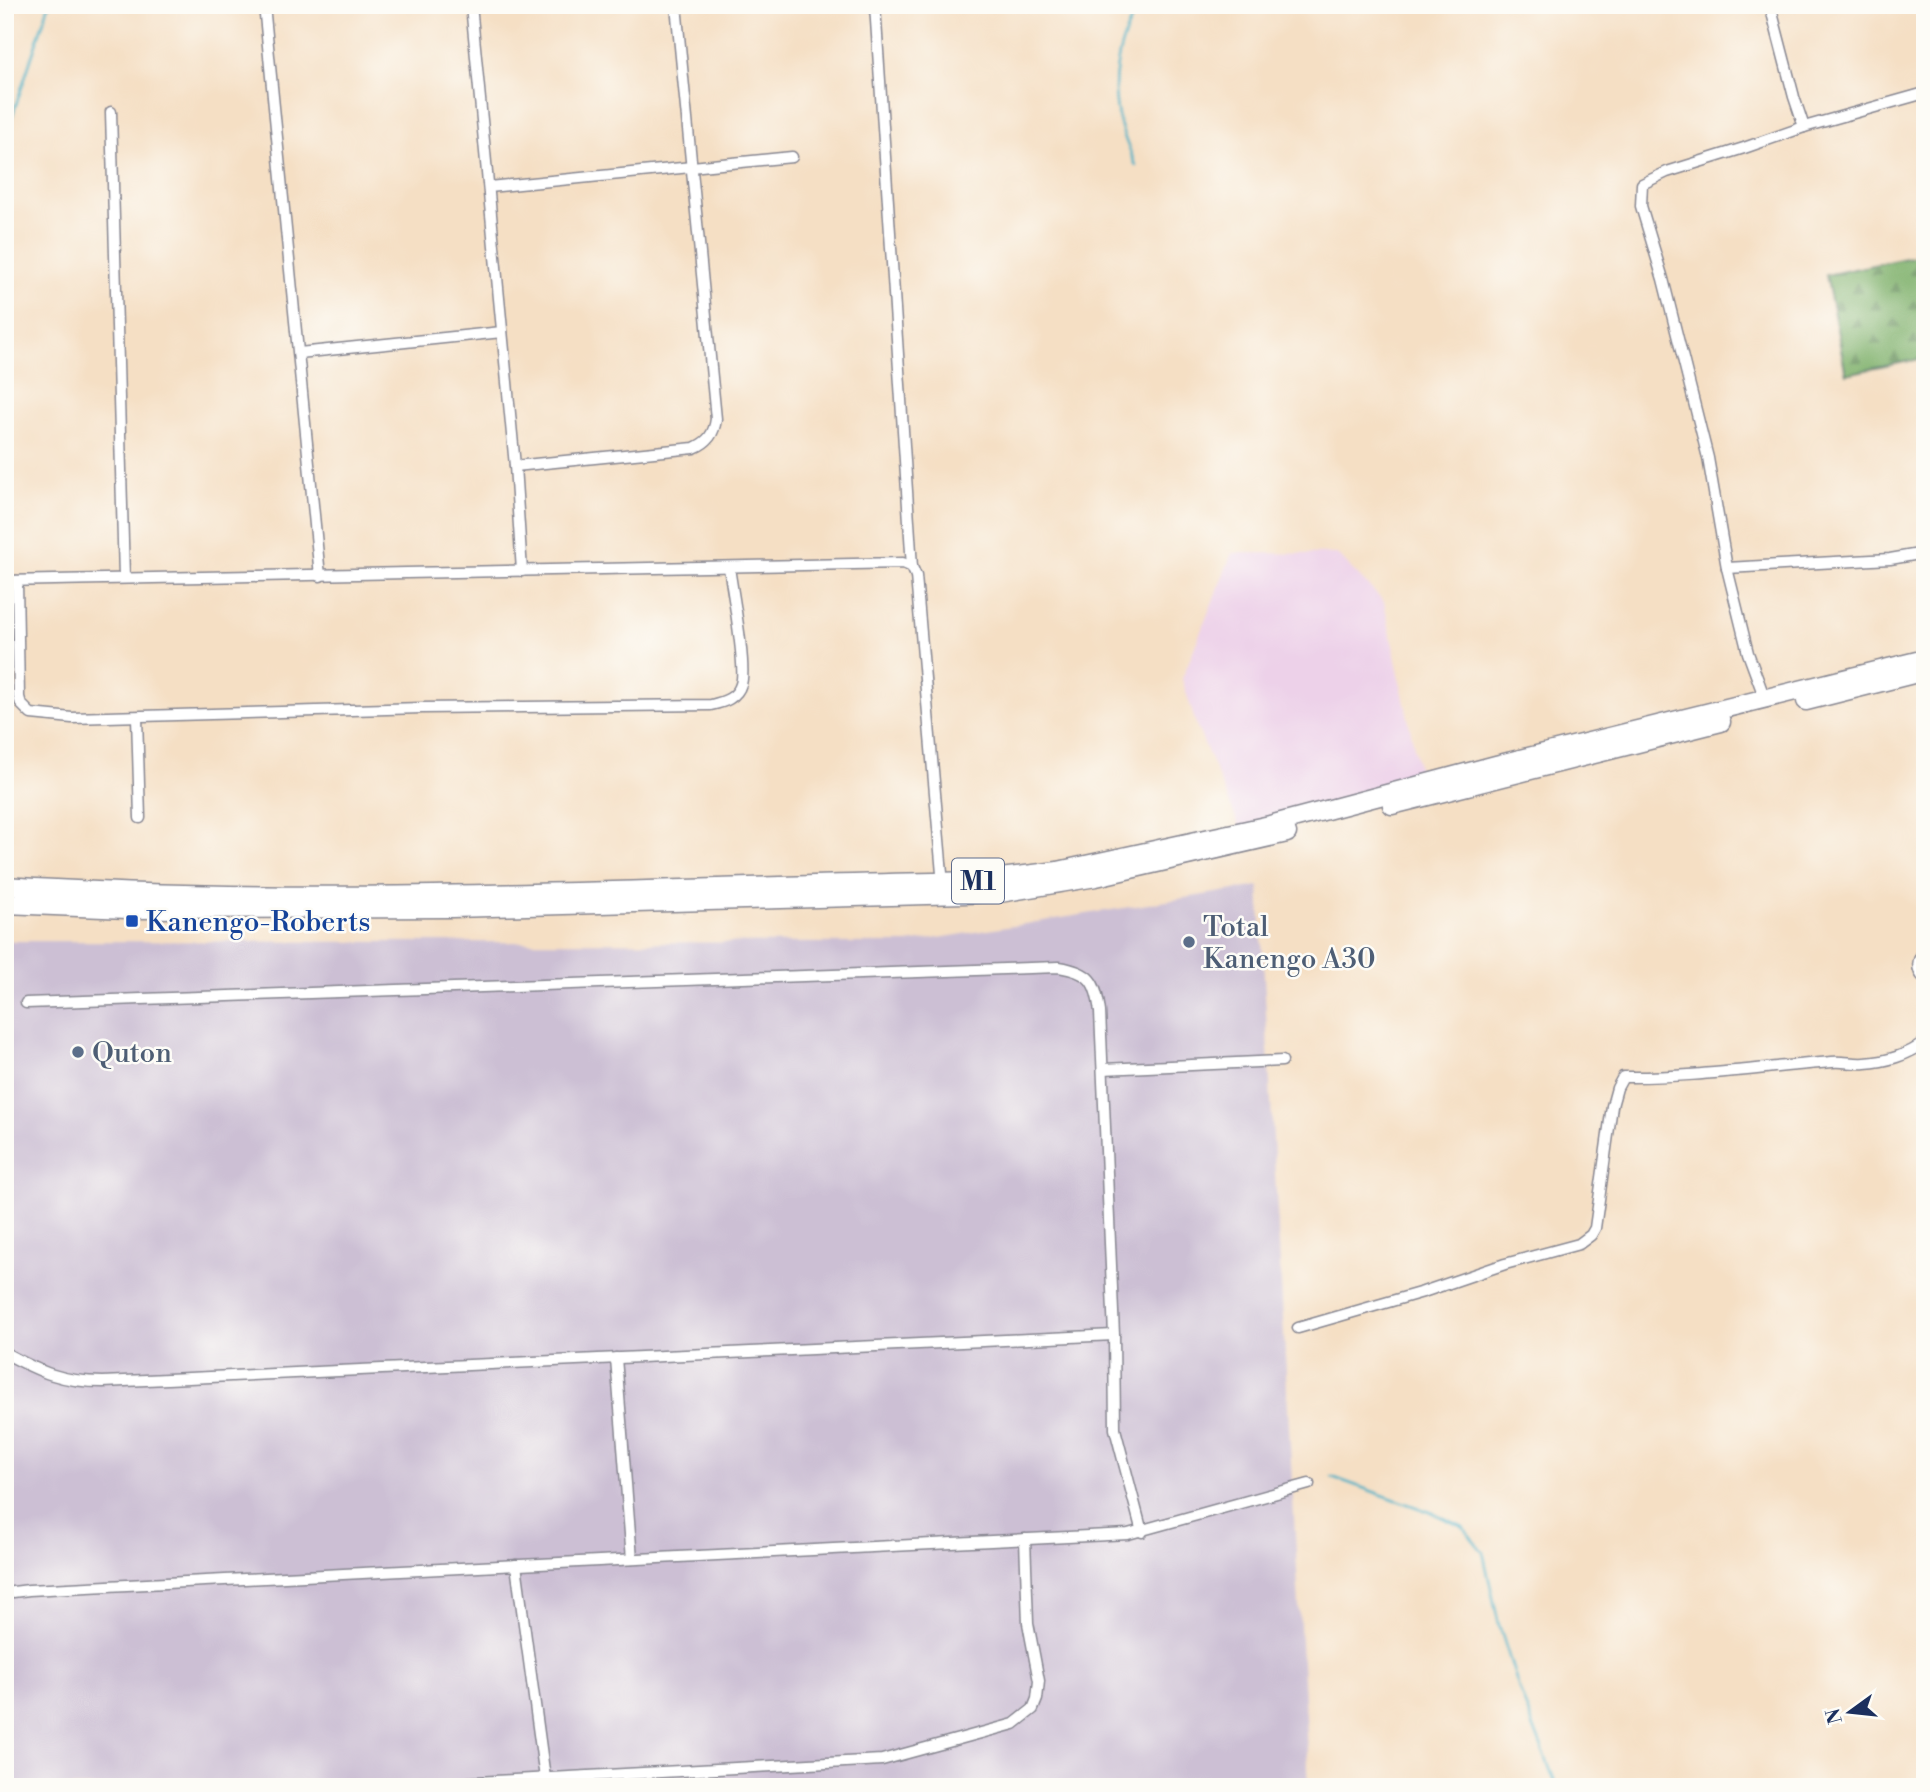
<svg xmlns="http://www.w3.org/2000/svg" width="1930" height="1792" font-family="'Libre Bodoni',serif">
	<defs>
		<pattern id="forest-firs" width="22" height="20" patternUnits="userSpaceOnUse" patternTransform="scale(1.75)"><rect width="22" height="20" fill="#7eb06b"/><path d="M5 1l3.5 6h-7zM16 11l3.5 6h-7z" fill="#66905b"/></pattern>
	</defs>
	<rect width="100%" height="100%" fill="#fdfcf7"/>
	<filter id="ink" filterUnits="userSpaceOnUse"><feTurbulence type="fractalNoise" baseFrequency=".0143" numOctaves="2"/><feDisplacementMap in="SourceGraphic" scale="14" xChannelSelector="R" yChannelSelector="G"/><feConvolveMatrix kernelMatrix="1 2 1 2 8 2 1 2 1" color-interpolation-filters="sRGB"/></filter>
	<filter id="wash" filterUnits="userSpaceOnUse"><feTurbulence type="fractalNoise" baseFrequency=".00686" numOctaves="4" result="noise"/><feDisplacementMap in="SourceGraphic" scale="28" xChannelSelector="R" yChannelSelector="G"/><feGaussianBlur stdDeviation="1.57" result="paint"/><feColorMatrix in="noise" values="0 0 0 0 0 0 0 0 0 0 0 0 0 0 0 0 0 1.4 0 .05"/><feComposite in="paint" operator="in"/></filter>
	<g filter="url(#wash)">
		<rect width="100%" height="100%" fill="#f5dfc4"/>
		<path fill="#edd1e9" d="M1232 553 1337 554 1384 602 1421 781 1240 828 1197 727 1182 679Z"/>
		<path fill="#ccbfd4" d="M1259 886 1309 1787H5V941L908 943Z"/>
		<path fill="url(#forest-firs)" stroke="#4c7064" stroke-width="2" d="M1925 254V358L1846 374 1826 275Z"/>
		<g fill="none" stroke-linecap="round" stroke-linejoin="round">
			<g stroke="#47b0c6" stroke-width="2.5">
				<path d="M5 138 49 5"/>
				<path d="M1136 166C1128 146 1118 125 1116 103 1112 73 1121 29 1142 5"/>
				<path d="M1332 1477 1433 1513 1463 1527 1483 1552 1499 1625 1519 1689 1557 1787"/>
			</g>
		</g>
	</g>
	<g filter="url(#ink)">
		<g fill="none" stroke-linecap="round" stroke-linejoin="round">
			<g stroke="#888791" stroke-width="13">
				<g id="street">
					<path d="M264 5 320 576"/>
					<path d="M471 5 515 466 522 571"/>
					<path d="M875 5 912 567"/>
					<path d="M1770 5 1794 97 1804 127"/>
					<path d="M111 112 124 577"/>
					<path d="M489 187 792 157"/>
					<path d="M299 353 502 332"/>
					<path d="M515 466 694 448C708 442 714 434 716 419L676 5"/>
					<path d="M1727 568 1890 559 1925 553"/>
					<path d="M5 581 903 563 912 567 916 576 943 885"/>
					<path d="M17 581 19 697 21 704 31 714 72 718 422 708 711 705C724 702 737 698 741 684 747 667 732 590 729 567"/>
					<path d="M1765 699 1748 653 1727 568 1708 458 1663 279 1641 206 1642 184 1667 172 1744 148 1804 127 1925 93"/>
					<path d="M137 717 140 818"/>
					<path d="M1925 950C1917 959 1915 970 1925 979"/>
					<path d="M26 1003 1059 967C1090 972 1096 981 1100 1012L1114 1335 1115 1429 1142 1532"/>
					<path d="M1103 1069 1282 1061"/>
					<path d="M1298 1328 1423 1292 1505 1264 1579 1244 1591 1235 1595 1228 1612 1106 1617 1088 1623 1077C1693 1078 1763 1067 1832 1062 1843 1061 1854 1064 1865 1063 1885 1062 1909 1055 1925 1042"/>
					<path d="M5 1353C40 1372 62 1382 103 1382L1114 1335"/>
					<path d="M616 1358 632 1559"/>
					<path d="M516 1565 545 1778"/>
					<path d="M5 1593 29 1590 1128 1534 1309 1484"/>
					<path d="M383 1787 882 1760 1014 1724 1033 1709 1037 1699 1039 1681 1028 1623 1025 1539"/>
				</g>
			</g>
			<g stroke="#888791" stroke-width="21">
				<g id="highway">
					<path d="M1806 701 1925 671"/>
					<path d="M1392 805 1721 722"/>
					<path d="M5 886C329 908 653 887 976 881L1058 871 1270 825 1496 765 1925 659"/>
					<path d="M5 904 128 909 452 908 1000 893 1096 877 1287 833"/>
				</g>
			</g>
			<use href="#street" stroke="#fff" stroke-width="10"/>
			<use href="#highway" stroke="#fff" stroke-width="18"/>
		</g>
	</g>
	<rect fill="#1a4fb4" stroke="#fdfcf7" stroke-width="2.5" x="125" y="914" width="14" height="14" rx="3.5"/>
	<g fill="#5c6f8a" stroke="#fdfcf7" stroke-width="2.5">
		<circle cx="1189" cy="942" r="7"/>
		<circle cx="78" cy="1052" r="7"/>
	</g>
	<g text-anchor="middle" stroke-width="5" stroke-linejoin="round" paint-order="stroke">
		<rect fill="#fdfcf7" stroke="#5f6c8c" stroke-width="2" x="952" y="858.5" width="52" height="45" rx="5"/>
		<g font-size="26" font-weight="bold" fill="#1b2f5e">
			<text x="978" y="890">M1</text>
		</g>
		<g font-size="28" fill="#164399" stroke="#fdfcf7" text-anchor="start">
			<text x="146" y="931">Kanengo-Roberts</text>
		</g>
		<g font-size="28" fill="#4e5e75" stroke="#fdfcf7" text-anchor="start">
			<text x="1203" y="936">Total<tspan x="1203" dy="32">Kanengo A30</tspan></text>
			<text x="92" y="1062">Quton</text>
		</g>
	</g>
	<rect width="1930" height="1792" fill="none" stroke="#fdfcf7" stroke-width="28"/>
	<g transform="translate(1850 1712) rotate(255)" stroke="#fdfcf7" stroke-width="5" paint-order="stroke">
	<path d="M0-5L12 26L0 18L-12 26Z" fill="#1b2f5e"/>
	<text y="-10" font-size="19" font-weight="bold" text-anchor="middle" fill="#1b2f5e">N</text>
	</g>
</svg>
